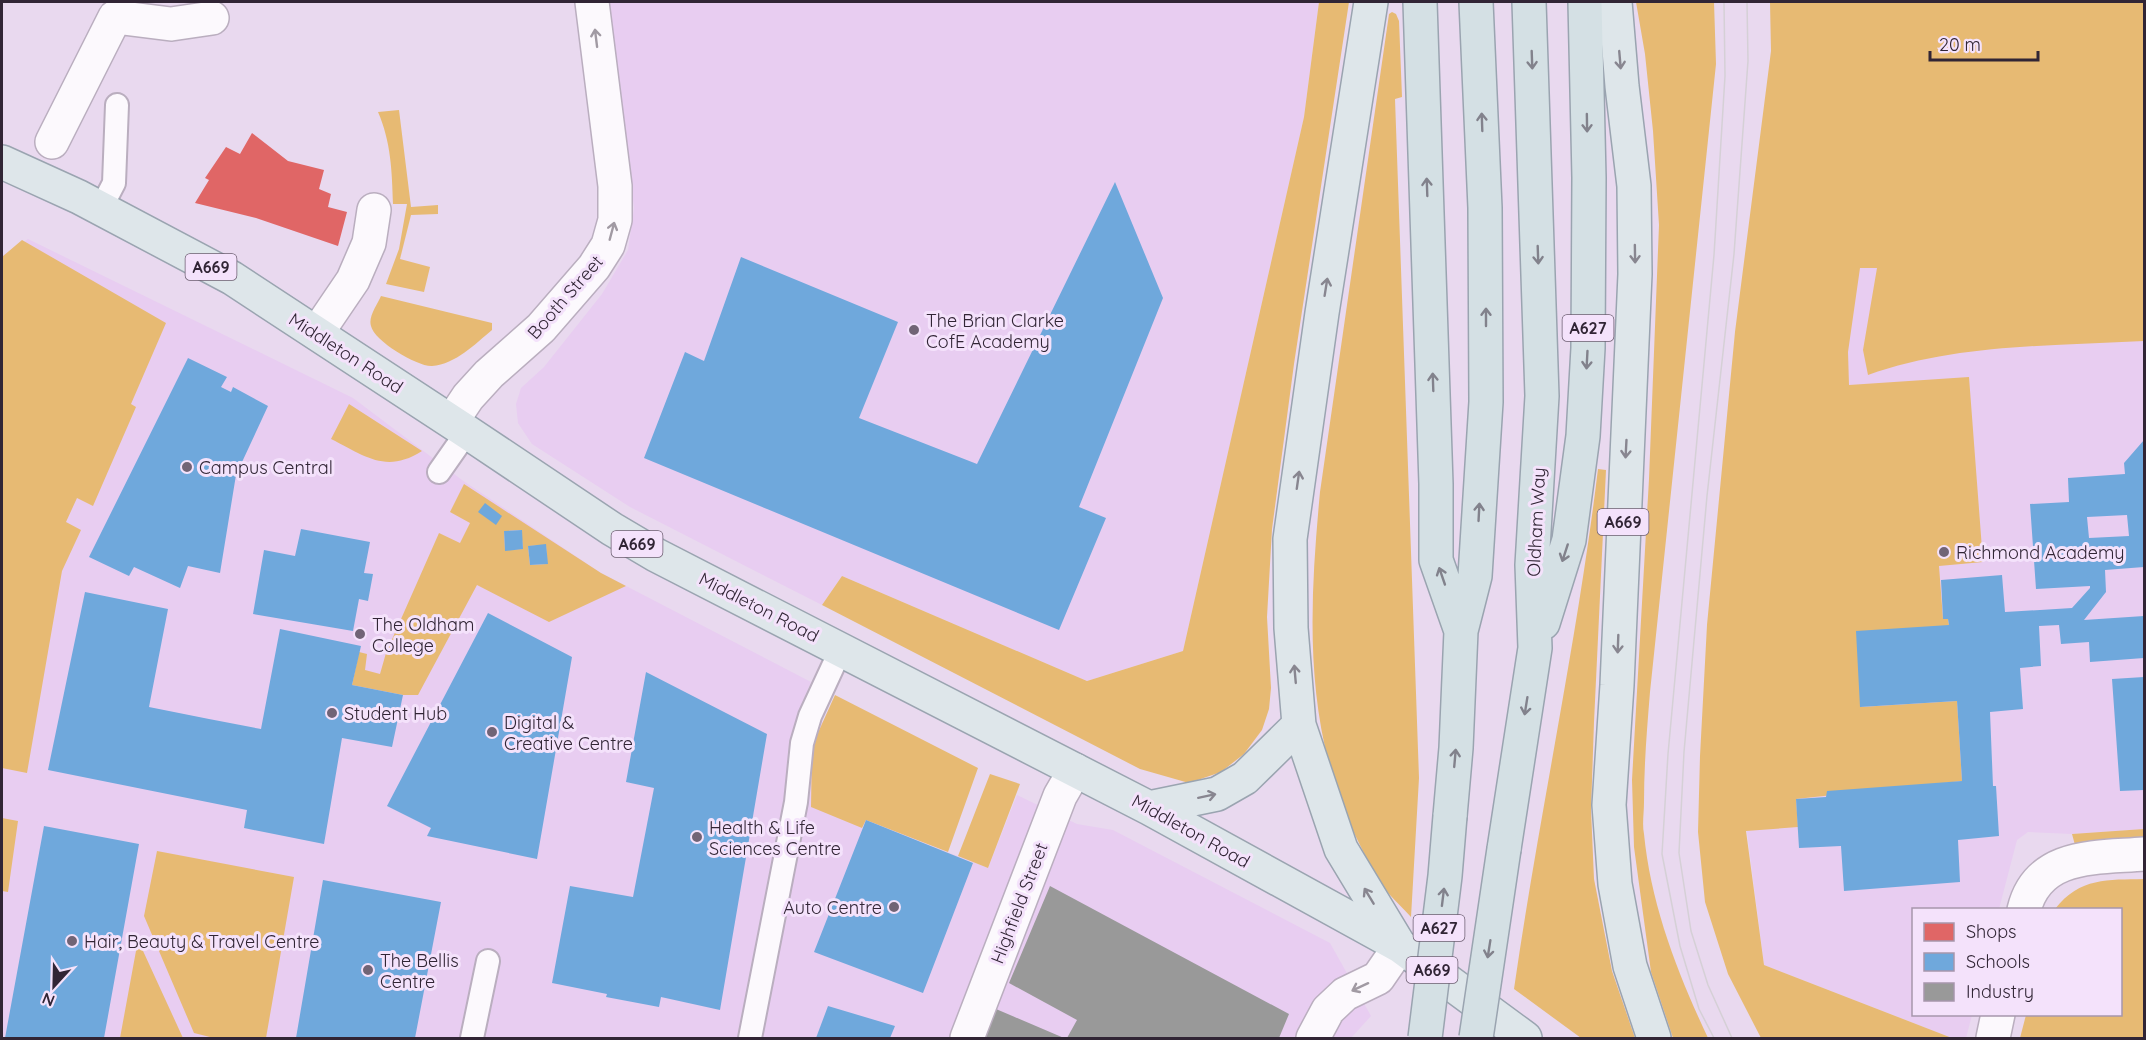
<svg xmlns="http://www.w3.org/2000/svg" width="2146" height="1040" viewBox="0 0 2146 1040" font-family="Quicksand,sans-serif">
<rect width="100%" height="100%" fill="#e9d9ef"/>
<path fill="#e8cdf1" d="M609,2H1319L1304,117L1183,651L1087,681L842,576L822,605L630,507L532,444L518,423L516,404L521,388L544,367L602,294L628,250L634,208Z
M2144,2V829L2072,834L2028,832L2017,840L1999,909L1914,910V1014L1972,1015L1966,1038H1952L1764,965L1732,715L1757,355Z
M28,239L353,398L462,480L601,573L811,682L799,711L823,722L812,746L862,828L866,820L988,868L1017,795L1077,824L1113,830L1330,943L1371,1016L1351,1038H2V256Z"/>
<path fill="#e7ba73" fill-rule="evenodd" d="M1319,2H1349L1294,364L1272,529L1267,617L1271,688L1269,709L1262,730L1244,754L1221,772L1189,783L1140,769L822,605L842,576L1087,681L1183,651L1304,117Z
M1636,2H1714L1716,64L1650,692C1647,729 1644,765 1644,802C1644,813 1642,824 1644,834C1651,906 1678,974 1708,1038H1673L1651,972L1634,847L1632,780L1649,479L1659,225L1653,131L1645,54Z
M1770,2H2144V341C2052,346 1955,344 1868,375L1863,350L1877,268H1860L1848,352L1849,385L1969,377L1983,562L1939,566L1943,619H1948L1949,625L1861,707L1957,701L1962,781L1796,799L1798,827L1746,831L1764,965L1952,1038H1761L1728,974L1705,902L1698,832L1700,756L1707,625L1735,332L1771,51Z
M1392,12L1396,14L1399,21L1402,97L1395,99L1419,778L1411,917C1404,909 1396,902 1389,894C1375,877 1365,855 1355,835C1303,725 1309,610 1320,492L1389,14Z
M399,110L411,207L438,205V214L411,215L400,259L430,267L424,292L386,284L399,249L407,204H393C392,171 391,142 378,112Z
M22,240L166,323L131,404L136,407L93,506L77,498L66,522L81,530L62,571L27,773L2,768V257Z
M381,296L492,323V330C475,344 456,364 432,366C418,367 374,341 371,326C368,317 377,305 381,296Z
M349,404L422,451C386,474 365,456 331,439Z
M1598,469L1606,470L1594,722L1591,810L1594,879L1612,971L1635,1038H1581L1514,989C1539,815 1577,643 1598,469Z
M464,484L601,573L626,586L549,622L477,585L418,695H403L352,685L359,652L367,654L365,670L380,674L386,653L439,533L460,543L470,523L450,512ZM521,530L523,549L505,550L504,531ZM546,545L547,564L530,565L528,546Z
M835,695L978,768L948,852L866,820L862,828L811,807L812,746Z
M990,774L1020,784L988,868L958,856Z
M2,818L18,821L8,892L2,891Z
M2144,829V838L2075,845L2072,834Z
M157,851L294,877L266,1038H214L194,1033L144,916Z
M2144,879V1038H2020L2026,1015L2120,1014V910L2055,909C2080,877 2108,880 2144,879Z
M138,940L183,1038H120Z"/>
<path fill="#e06666" d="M252,133L288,161L324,170L319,189L331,194L328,207L347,212L338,246L256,218L195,203L209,180L205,178L226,147L240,154Z"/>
<path fill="#6fa8dc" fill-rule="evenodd" d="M1115,182L1163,298L1079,507L1106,518L1059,630L644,458L685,352L704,361L741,257L898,322L859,418L977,464Z
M188,358L227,377L221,387L231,392L233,387L268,406L236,475L220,573L188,566L180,588L134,567L129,576L89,557Z
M2144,440V567L2105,570L2106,592L2084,620L2144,616V658L2090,662L2089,642L2061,644L2059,625L2039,626L2041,666L2020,668L2023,709L1990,712L1993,786H1996L1999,836L1958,840L1960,882L1844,891L1841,846L1799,848L1796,799L1826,797L1827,791L1962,781L1957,701L1860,707L1856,631L1949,625L1948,619H1943L1941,580L2002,575L2005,612L2072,608L2090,588V586L2036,589L2030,504L2069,502L2068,478L2125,474L2124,463ZM2127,515L2129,536L2089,538L2087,517Z
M485,503L502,516L496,525L478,512Z
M301,529L370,542L364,573L373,574L368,601L359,599L353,631L253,614L264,550L295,556Z
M522,530L523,549L505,551L504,531Z
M546,544L548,564L530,565L528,546Z
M85,592L168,609L149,707L209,719L261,729L280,629L361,646L352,685L403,695L392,747L342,738L324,844L244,828L247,810L48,770Z
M488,613L572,657L537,859L427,836L431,828L387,806Z
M646,672L767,734L720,1010L661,997L659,1007L606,997L607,994L552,983L570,886L633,897L654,788L626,782Z
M2144,677V790L2120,791L2112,679Z
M866,820L973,863L923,993L814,952Z
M44,826L139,844L104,1038H5Z
M323,880L441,902L415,1038H296Z
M828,1006L895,1026L890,1038H816Z"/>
<path fill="#999" d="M1050,886L1289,1014L1279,1038H1067L1077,1020L1009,983Z
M996,1009L1064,1038H984Z"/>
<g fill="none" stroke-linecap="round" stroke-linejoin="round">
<g stroke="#baaebf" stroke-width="26">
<path id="service" d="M101,208L114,183L117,105
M439,472L467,432
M472,1038L488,961
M750,1038L796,802L802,743L810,716L841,649"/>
</g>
<g stroke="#baaebf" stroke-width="36">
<path id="pedestrian" d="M52,142L115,17L171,24L212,18"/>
</g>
<g stroke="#baaebf" stroke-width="36">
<path id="minor" d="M317,333L353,280L369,243L374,210
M452,421L468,397L489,374L541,328L594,267L608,245L615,220V186L592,2
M2024,910C2038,852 2098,858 2144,854
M967,1038L1060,796L1075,770
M1313,1038L1328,1010L1345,994L1378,978L1400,946
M1993,1038L1998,1014"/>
</g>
<g stroke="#9aa4b0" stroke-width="36">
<path id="primary" d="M1371,2L1322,313L1290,539L1291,628L1299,725L1341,849L1399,945
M1615,2L1622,86L1634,186L1635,274L1617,685L1609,805L1615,884L1630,966L1654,1038
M2,162L79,197L232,278L467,432L612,529L656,555L1149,808L1400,946L1525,1038
M1149,808L1217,794L1245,778L1299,725"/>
</g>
<g stroke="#9aa4b0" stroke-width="36">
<path id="trunk" d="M1420,2L1436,484V560L1461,631
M1543,623L1569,540L1583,436L1588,348L1589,178L1585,2
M1450,816L1456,748L1461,631L1475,576L1486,402L1485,208L1476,2
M1504,849L1535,648L1532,565L1542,396L1529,2"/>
</g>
<use href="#service" stroke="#fcf9fd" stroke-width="22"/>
<use href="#pedestrian" stroke="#fcf9fd" stroke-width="33"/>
<use href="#minor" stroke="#fcf9fd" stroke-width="33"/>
<use href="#primary" stroke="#dee6ea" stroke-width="33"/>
<use href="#trunk" stroke="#d4e0e4" stroke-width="33"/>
<path stroke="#d5d0d6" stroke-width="1.5" d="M1714,1038L1699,1009L1680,946L1662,854L1668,754L1714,255L1725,76L1724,2
M1732,1038L1708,985L1691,931L1679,853L1684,752L1707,496L1734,254L1748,61L1747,2"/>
<g stroke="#9aa4b0" stroke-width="36" stroke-linecap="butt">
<path id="trunk-bridge" d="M1425,1038L1445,876L1450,816
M1476,1038L1504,849"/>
</g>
<use href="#trunk-bridge" stroke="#d4e0e4" stroke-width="33"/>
</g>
<defs><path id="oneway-shaft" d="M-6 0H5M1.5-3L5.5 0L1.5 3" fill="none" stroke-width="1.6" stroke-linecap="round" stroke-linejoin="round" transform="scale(1.5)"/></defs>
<g stroke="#a19aa3">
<use href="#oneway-shaft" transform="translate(596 38) rotate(-97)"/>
<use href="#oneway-shaft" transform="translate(612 231) rotate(-75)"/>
<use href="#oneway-shaft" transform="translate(1360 987) rotate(155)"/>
</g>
<g stroke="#82828c">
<use href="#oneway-shaft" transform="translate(1532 60) rotate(88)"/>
<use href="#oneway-shaft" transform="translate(1482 122) rotate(-92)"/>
<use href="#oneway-shaft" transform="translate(1587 123) rotate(89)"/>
<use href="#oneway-shaft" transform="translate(1427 187) rotate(-92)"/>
<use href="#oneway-shaft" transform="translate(1538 255) rotate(88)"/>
<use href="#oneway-shaft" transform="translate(1486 317) rotate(-90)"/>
<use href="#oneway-shaft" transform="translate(1587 360) rotate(93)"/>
<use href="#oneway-shaft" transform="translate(1433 382) rotate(-92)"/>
<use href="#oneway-shaft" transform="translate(1479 512) rotate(-87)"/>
<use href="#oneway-shaft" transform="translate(1565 553) rotate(108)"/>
<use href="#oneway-shaft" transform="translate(1442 576) rotate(-109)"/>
<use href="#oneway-shaft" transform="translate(1526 706) rotate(99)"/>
<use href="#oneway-shaft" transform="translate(1455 758) rotate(-85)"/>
<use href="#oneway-shaft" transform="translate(1443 897) rotate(-83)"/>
<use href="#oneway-shaft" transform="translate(1489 949) rotate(99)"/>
</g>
<g stroke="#888690">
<use href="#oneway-shaft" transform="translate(1620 60) rotate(85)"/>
<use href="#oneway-shaft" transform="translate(1635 254) rotate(89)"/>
<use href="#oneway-shaft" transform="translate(1326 287) rotate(-81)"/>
<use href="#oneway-shaft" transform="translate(1626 449) rotate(93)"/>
<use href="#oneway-shaft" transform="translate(1298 480) rotate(-82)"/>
<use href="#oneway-shaft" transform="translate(1618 644) rotate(92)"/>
<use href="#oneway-shaft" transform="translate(1295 674) rotate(-95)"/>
<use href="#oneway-shaft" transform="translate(1207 796) rotate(-12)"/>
<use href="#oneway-shaft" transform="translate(1369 896) rotate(-121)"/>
</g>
<g fill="#716476" stroke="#f4e2fb" stroke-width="2">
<circle cx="914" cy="330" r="6"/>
<circle cx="187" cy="467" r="6"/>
<circle cx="1944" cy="552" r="6"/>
<circle cx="360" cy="634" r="6"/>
<circle cx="332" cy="713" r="6"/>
<circle cx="492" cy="732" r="6"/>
<circle cx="697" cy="837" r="6"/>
<circle cx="894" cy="907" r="6"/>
<circle cx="72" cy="941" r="6"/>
<circle cx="368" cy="970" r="6"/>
</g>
<g text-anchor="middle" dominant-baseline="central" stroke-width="6" stroke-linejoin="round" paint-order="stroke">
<g fill="#f4e2fb" stroke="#6c5e70" stroke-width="1.5">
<rect x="185.5" y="254" width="51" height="26" rx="4.5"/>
<rect x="1562.5" y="315" width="51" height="26" rx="4.5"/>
<rect x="1597.5" y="509" width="51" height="26" rx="4.5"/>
<rect x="611.5" y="531" width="51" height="26" rx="4.5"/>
<rect x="1413.5" y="915" width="51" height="26" rx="4.5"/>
<rect x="1406.5" y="957" width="51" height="26" rx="4.5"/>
</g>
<g font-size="16" font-weight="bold" fill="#312535">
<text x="211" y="267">A669</text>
<text x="1588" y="328">A627</text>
<text x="1623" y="522">A669</text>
<text x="637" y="544">A669</text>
<text x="1439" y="928">A627</text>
<text x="1432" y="970">A669</text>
</g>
<g font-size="18" fill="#312535" stroke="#f4e2fb">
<text transform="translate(565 297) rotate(-49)">Booth Street</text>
<text transform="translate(346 353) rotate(33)">Middleton Road</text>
<text transform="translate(1536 522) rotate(-87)">Oldham Way</text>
<text transform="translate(759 607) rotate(27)">Middleton Road</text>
<text transform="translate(1191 831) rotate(29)">Middleton Road</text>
<text transform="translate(1019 903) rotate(-69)">Highfield Street</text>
</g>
<g font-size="18" fill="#312535" stroke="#f4e2fb" text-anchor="start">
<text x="926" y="320">The Brian Clarke<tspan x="926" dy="21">CofE Academy</tspan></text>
<text x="199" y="467">Campus Central</text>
<text x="1956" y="552">Richmond Academy</text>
<text x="372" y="624">The Oldham<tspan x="372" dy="21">College</tspan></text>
<text x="344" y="713">Student Hub</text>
<text x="504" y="722">Digital &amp;<tspan x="504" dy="21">Creative Centre</tspan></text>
<text x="709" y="827">Health &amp; Life<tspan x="709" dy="21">Sciences Centre</tspan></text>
<text x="882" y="907" text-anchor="end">Auto Centre</text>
<text x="84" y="941">Hair, Beauty &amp; Travel Centre</text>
<text x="380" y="960">The Bellis<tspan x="380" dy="21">Centre</tspan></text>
</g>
</g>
<rect width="2146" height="1040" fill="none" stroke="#312535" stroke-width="6"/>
<rect x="1912" y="908" width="210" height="108" fill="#f4e2fb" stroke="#a696ac" stroke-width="1.5"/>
<rect x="1924" y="923" width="30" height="18" fill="#e06666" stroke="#a696ac" stroke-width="1.5"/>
<text x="1966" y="938" font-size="18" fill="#312535">Shops</text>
<rect x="1924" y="953" width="30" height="18" fill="#6fa8dc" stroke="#a696ac" stroke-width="1.5"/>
<text x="1966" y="968" font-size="18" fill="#312535">Schools</text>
<rect x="1924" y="983" width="30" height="18" fill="#999999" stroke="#a696ac" stroke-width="1.5"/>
<text x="1966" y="998" font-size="18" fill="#312535">Industry</text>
<g transform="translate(54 986) rotate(202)" stroke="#f4e2fb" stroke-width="4.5" paint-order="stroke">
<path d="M0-4.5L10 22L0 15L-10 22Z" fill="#312535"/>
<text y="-9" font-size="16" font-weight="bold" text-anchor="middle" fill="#312535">N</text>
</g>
<path d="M1930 51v9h108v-9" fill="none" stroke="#312535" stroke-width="3"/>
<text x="1939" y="51" font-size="18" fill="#312535" stroke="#f4e2fb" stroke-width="4.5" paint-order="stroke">20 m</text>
</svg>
